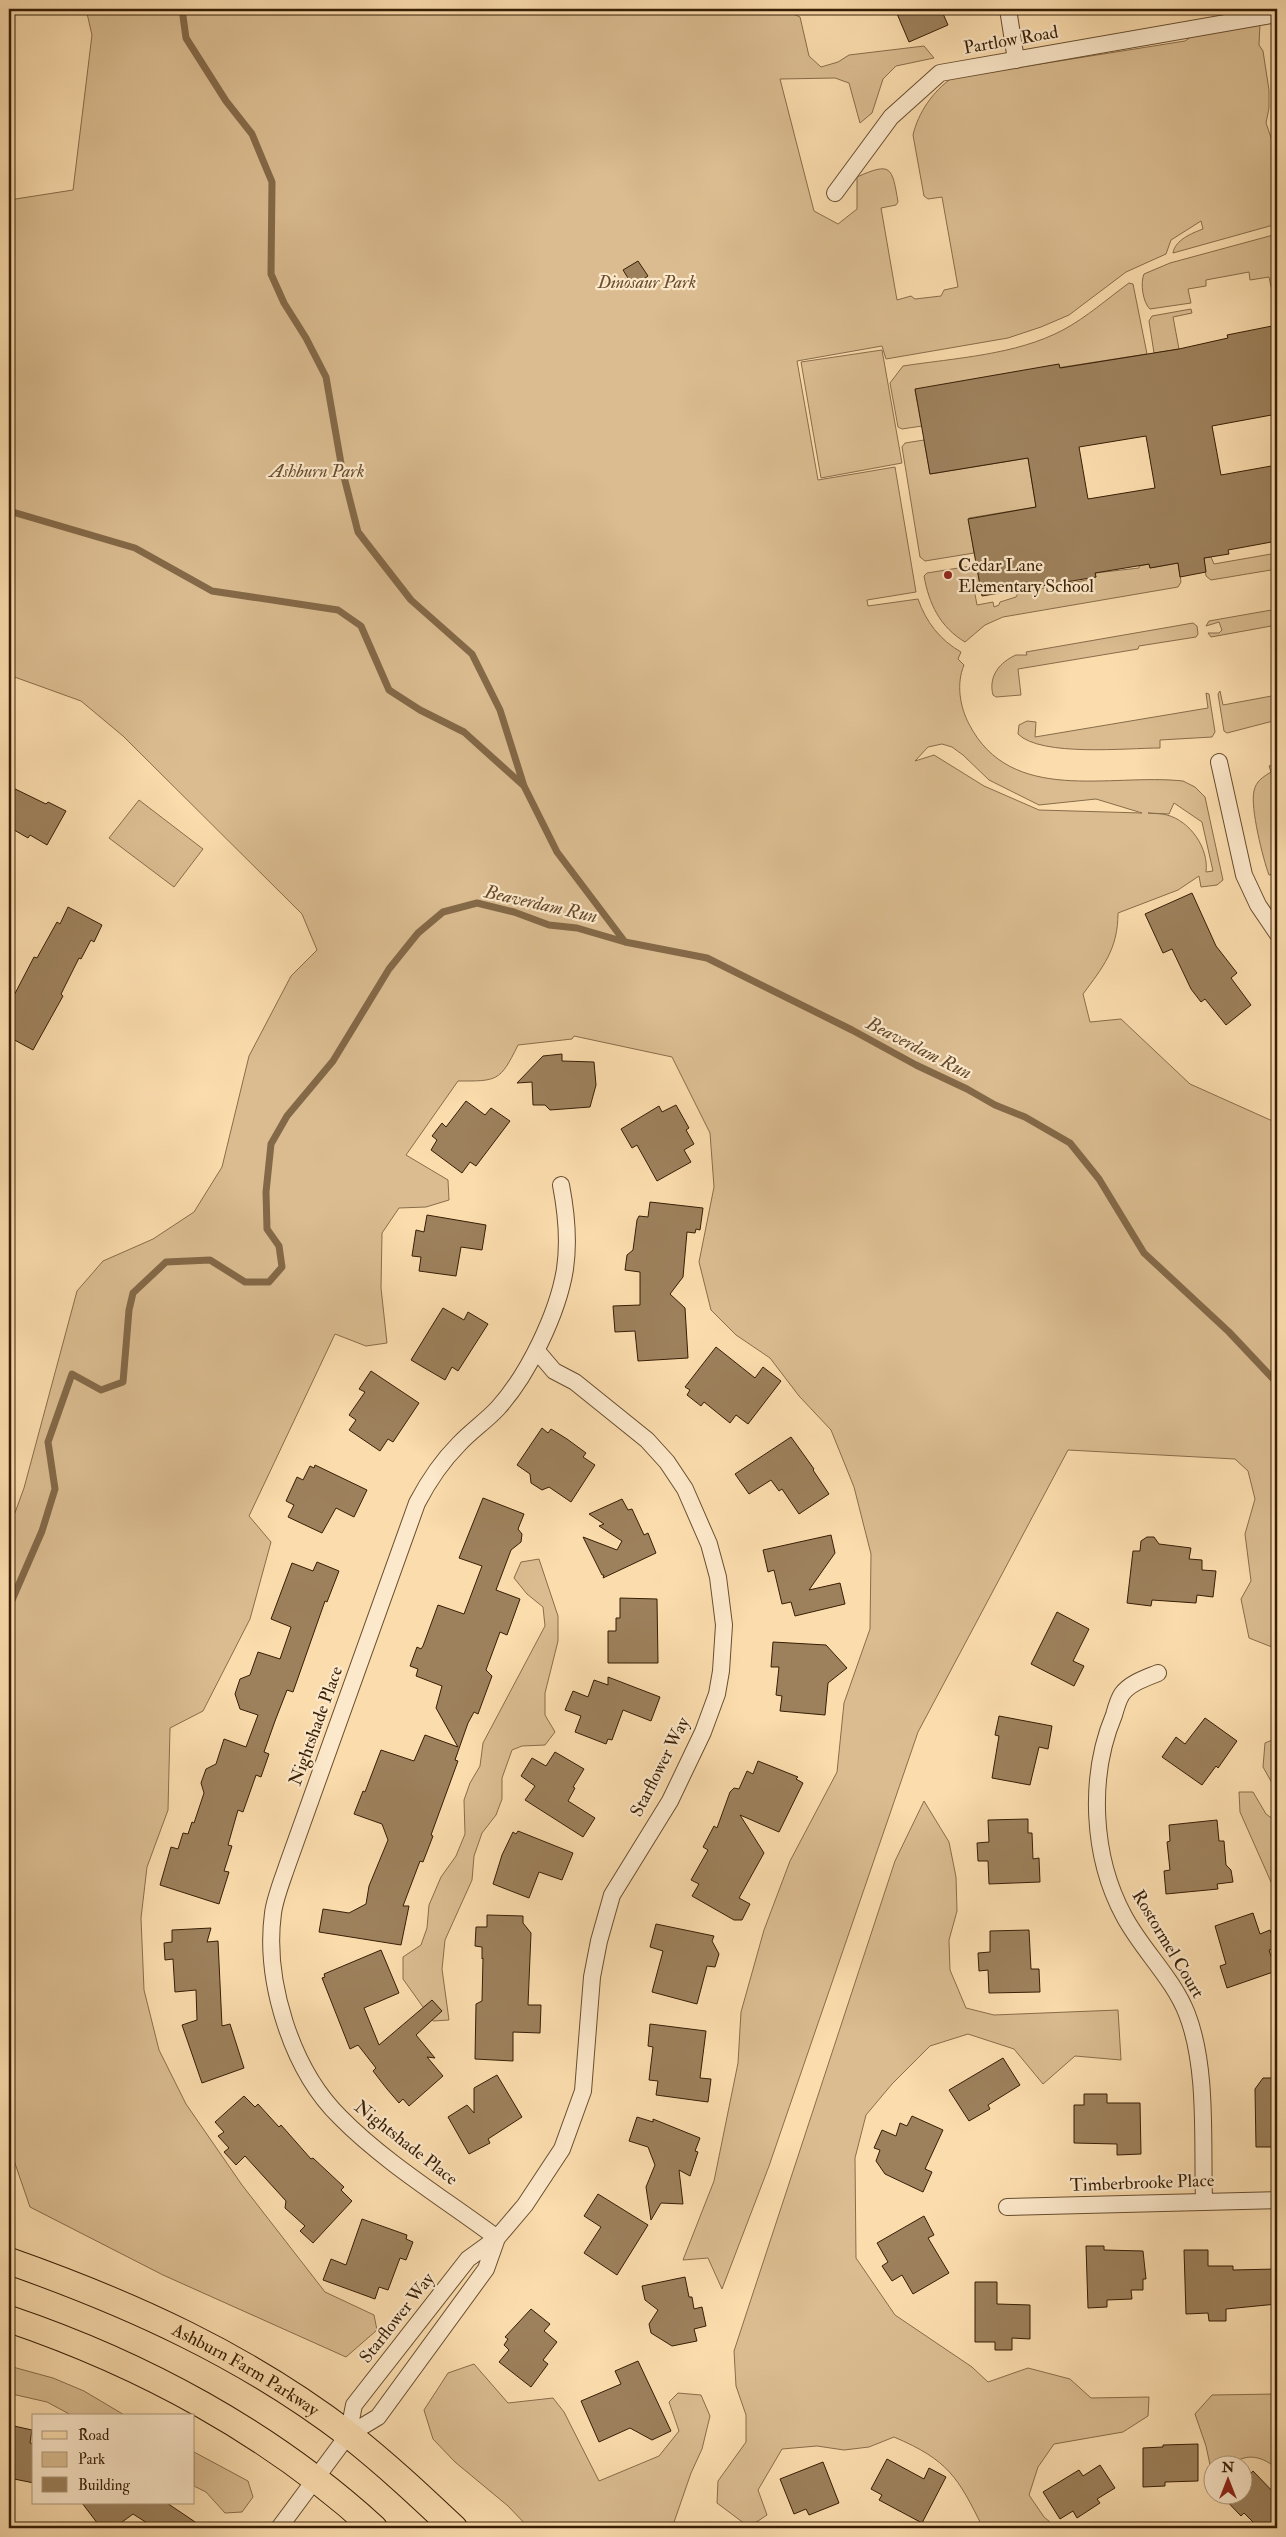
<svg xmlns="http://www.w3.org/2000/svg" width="1286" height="2537" viewBox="0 0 1286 2537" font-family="'IM FELL Double Pica',serif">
<rect width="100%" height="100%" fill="#fbdcad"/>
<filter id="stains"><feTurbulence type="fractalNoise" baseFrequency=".004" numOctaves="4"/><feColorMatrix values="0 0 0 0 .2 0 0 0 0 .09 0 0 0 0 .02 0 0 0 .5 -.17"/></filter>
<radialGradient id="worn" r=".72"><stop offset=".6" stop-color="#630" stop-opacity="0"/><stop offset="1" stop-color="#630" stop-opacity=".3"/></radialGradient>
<path fill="#dabc90" stroke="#886d4a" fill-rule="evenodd" d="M86,9H782L800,17L809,56L821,67L838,62L849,55L924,46L934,58L896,66L883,79L872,113L860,123L849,83L835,78L780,79L814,211L838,224L857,209V177C891,162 892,166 898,202L896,205L881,208L897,300L911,296L915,299L941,296L944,290L958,287L942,197L928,199L924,196L913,135C918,113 933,91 952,78L1185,41L1194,35L1260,23L1259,45L1263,51L1269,90V108L1266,123L1277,155V224L1173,253C1175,240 1192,233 1203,229L1201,221L1171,240L1166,254L1126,272L1069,315L1041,327L1008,338L886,359L882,346L797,361L818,480L895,467L916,592L867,600L868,606L918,599C926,622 940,640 961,652L958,659L964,665C956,684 960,707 969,724C1011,806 1110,773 1183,781L1195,787L1205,797L1223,880L1217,885L1201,887L1199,876L1178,890L1118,913C1118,949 1103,967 1083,994L1090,1022L1121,1019L1190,1084L1277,1123V1649L1249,1638L1241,1599L1251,1581L1245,1534L1255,1499L1248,1471L1235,1459L1068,1450L918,1732L769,2166L722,2289L708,2258L683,2260L714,2181L738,2063L741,2012L764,1930L790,1861L837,1772L844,1703L870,1629L871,1554L854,1487L831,1430L799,1396L770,1358L736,1335L711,1310L699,1262L714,1187L710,1133L672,1057L574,1036L572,1039L518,1045C500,1082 497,1081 458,1081L406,1155L448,1180L449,1200L426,1207L399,1208L382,1233L381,1288L387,1343L366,1346L335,1334L249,1516L271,1542L250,1619L203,1711L170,1728L168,1810L147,1867L141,1918L144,1990L159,2050L186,2104L242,2185L325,2292L374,2315L377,2330L346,2357L163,2275L30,2207L9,2146V1529L24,1488L77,1291L103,1261L153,1239L194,1212L222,1167L249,1056L291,976L317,950L302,914L123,736L81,701L9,675V200L73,190L92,35ZM942,744L952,747L963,755L989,780L1039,805L1096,799L1142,813L1039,810L984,786L934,755L915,761L928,747ZM1174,803L1202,822L1213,871L1206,872C1209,848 1190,821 1167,815C1161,813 1154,814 1148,813L1169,814Z
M1277,234V281L1271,287L1269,277L1250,280L1249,272L1206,280V286L1188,289L1191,303L1150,309C1143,303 1140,283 1144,274L1170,263Z
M1129,283L1133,284L1147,354L915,390L922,426L902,429L898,427L890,383L903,366C955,358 1016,355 1063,330C1087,317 1107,299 1129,283Z
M1191,309L1192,313L1173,317L1179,349L1154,353L1149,321L1152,316Z
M882,350L902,463L821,478L801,362Z
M924,440L930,474L1028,458L1036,507L969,518L974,553L925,561L920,557L902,447L905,443Z
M1277,553V569L1211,580L1206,576L1204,558L1211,557L1214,564Z
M1178,563L1181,582L1178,587L1003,617L985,625L965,642C940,627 929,604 924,576L927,573L977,565L980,587L974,589L977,605L993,602L994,607L999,605L1000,602L1016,597L1018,593L1086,580L1096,577L1095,573L1139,568V566L1149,564L1150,568Z
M1277,609V625L1211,637L1208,633H1219L1222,630L1219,622L1206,626L1209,621Z
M1193,623L1197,626L1198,634L1196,637L1139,646L1138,649L1018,669L1021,695L996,697L993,695C988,676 1000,662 1016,655H1027L1026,652Z
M1220,691L1223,705L1277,695V720L1227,733L1224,731L1218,694Z
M1206,693L1209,694L1215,732L1212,737L1160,740V748C1127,748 1041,757 1018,734L1019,725L1027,721L1036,722L1035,737L1208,708Z
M1277,763V874L1269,875C1263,859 1250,807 1254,791C1256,781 1263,777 1271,772L1269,766Z
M139,800L203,849L174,887L109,838Z
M539,1559L558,1616V1641L545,1693V1715L555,1732L545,1745L522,1746L512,1750L502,1778V1799L496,1815L482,1833L474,1856L472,1880L445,1940L442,1969L449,2020L433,2021L403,1979V1957L421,1945L427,1928L429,1905L441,1877L456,1856L465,1834L464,1800L470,1783L480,1766L483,1743L545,1626L543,1607L527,1594L514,1578L521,1562Z
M1277,1738V1792L1263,1767L1265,1743Z
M1239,1792H1253L1266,1814L1277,1822V1889L1271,1882L1240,1812Z
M924,1801L949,1842L956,1877L957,1911L949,1940L950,1970L966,2008L994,2015L1118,2010L1121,2060L1075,2056L1043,2084L1014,2049L968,2034L930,2046L892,2084L866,2115L855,2158L856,2258L895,2315L972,2367L988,2382L1028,2368L1070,2379L1091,2398L1149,2397L1148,2416L1123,2432L1054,2444L1038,2467L1029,2495L1044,2517L1057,2528H983C958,2477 948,2460 894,2437L869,2447L844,2450L817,2446L782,2449L758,2490L767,2515L749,2527L717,2503L718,2481L746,2442V2415L736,2386L734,2351L895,1861Z
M474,2364L508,2403L553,2398L564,2412L599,2481L659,2456L679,2431L669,2402L678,2393L701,2395L710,2416L702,2449L691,2473L672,2528H529L508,2506L455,2462L433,2439L424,2410L448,2373Z
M9,2366L53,2378L84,2391L126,2416H73L47,2402L12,2394L9,2386Z
M1277,2394V2469C1264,2457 1247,2452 1233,2464H1214L1213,2479L1206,2446L1195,2414L1212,2395Z
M194,2452L248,2481L253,2497L242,2512L225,2513L206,2492L194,2486Z"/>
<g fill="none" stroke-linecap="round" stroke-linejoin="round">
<path stroke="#846948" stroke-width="7" d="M182,9L186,38L226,101L252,134L272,182L271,274L284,303L306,338L326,377L342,469L358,532L411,600L472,654L500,710L524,786
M9,511L135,548L212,591L338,610L361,626L389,690L420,710L464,732L524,786L557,852L625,942
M9,1607L42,1531L55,1489L48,1442L72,1374L101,1390L123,1382L129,1310L133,1293L166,1262L210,1260L245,1282H269L282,1267L279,1246L267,1229L266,1192L271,1144L287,1116L333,1061L389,969L418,933L443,912L477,903L514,912L549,925L577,928L625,942L707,958L852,1030L916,1065L967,1089L995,1105L1025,1117L1070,1143L1099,1179L1144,1253L1229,1332L1277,1383"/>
</g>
<path fill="#9d815c" stroke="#371e05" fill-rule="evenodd" d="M895,9H941L948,25L909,42Z
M638,261L648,276L633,286L623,270Z
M1277,325V414L1212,426L1221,475L1277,465V541L1228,550L1229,554L1204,558L1206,572L1180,577L1178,563L1150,568L1149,564L1095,573L1096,577L982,596L968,519L1036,507L1028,458L930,474L915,389L1059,364L1060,368L1179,349L1228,338L1227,335ZM1146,436L1155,488L1088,499L1079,447Z
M9,786L46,804L48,802L66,811L47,845L30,835L28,838L9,827Z
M1192,893L1216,946L1237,973L1231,978L1251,1005L1226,1025L1205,999L1201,1002L1191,989L1172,949L1163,953L1145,914Z
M68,907L102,925L94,942L91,940L81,959L79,958L61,994L63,996L33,1050L9,1037V1005L34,957L37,958L57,922L60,924Z
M562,1054V1061L594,1062L596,1085L590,1107L550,1110L545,1105H533L532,1082L517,1083L543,1056Z
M466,1101L485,1115L491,1108L510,1121L476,1166L470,1162L462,1173L431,1150L437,1140L432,1136L442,1123L446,1127Z
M676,1105L689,1128L686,1130L694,1144L684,1150L691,1162L657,1181L637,1145L632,1148L621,1129L659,1106L662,1112Z
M650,1202L703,1208L700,1230L696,1229L695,1233L687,1232L683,1277L670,1294L685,1308L688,1358L638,1361L635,1331L615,1332L613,1306L640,1305V1272L625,1270L627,1255L633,1250L637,1220L639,1216L648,1217Z
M427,1215L486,1225L482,1250L461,1247L456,1276L419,1271L421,1257L412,1256L416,1230L424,1232Z
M443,1308L464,1320L468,1312L488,1324L458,1371L452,1367L445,1380L411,1360Z
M716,1347L755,1378L763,1367L781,1381L748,1424L736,1415L730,1423L704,1402L701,1406L687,1395L690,1390L685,1387Z
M371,1371L419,1403L393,1442L388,1439L380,1451L349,1430L356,1420L349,1415L365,1392L359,1389Z
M542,1428L548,1433L551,1429L567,1439L586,1453L583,1457L595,1465L571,1502L549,1487L542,1490L531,1483L530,1474L517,1465Z
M791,1437L814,1469L813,1470L829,1494L799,1514L782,1489L779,1491L771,1480L749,1494L735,1474Z
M315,1465L367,1490L354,1517L336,1508L322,1533L288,1517L294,1505L286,1501L297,1477L303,1480L310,1466L314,1468Z
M483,1498L524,1514L518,1529L522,1534L521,1542L511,1550L496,1590L520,1599L507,1635L500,1632L486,1670L492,1676L478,1714L474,1712L468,1723L455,1760L458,1761L431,1835L433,1836L423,1862L420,1861L403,1906H409L401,1945L319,1932L323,1909L349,1913L366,1904L369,1886L388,1840L382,1824L354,1814L363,1791L365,1792L381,1750L414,1761L425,1735L458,1747L436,1708L442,1686L416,1676L418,1669L410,1666L417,1647L421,1649L423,1646L438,1605L464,1614L482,1566L459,1558Z
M622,1499L628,1510L632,1509L644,1535L648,1533L656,1553L603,1578L604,1575H602L583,1537L617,1550L622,1541L599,1526L604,1524L589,1514Z
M831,1535L835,1553L809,1590L840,1583L845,1604L795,1616L791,1602L782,1604L774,1570L768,1572L763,1550Z
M1147,1537H1154L1159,1544L1191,1548L1189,1559L1202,1560V1570L1216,1571L1213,1597L1197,1595L1196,1603L1152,1600L1151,1606L1127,1603L1133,1551H1140L1141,1541Z
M317,1562L339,1571L327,1602L325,1601L293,1692L287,1690L275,1721L264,1752L269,1754L261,1777L256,1775L243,1812L238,1810L228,1845L232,1846L224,1871L229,1872L219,1904L160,1885L171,1847L178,1849L183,1833L188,1834L192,1822L194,1823L204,1793L201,1783L206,1769L216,1764L224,1739L246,1747L258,1715L240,1709L235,1694L240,1679L250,1675L258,1652L280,1659L291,1627L271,1619L292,1563L313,1571Z
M620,1598L657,1599L658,1663H608V1631H616V1618H620Z
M1057,1612L1089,1629L1073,1661L1084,1666L1074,1686L1031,1664Z
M773,1642L826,1645L847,1668L828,1683L825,1715L780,1711L782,1696L776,1695L779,1667H771Z
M608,1677L660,1697L651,1721L623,1710L612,1740L608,1739L606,1744L575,1732L581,1716L565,1710L573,1691L588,1697L594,1680L608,1685Z
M999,1716L1052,1726L1048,1749L1039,1747L1030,1785L992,1778L999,1736L995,1735Z
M1205,1718L1237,1741L1218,1768L1216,1766L1202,1785L1162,1757L1176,1737L1185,1744Z
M555,1752L584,1769L573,1787L575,1788L568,1801L595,1818L583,1837L525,1800L535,1786L521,1776L532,1758L546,1766Z
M758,1761L798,1777L796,1779L803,1783L779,1832L740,1815L764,1853L739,1898L750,1904L742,1920H734L692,1896L699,1884L691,1880L708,1850L703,1847L714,1826L717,1828L730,1792L734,1788L739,1789L747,1771L753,1774Z
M1028,1819V1833H1032L1033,1859L1039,1858L1040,1882L989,1884L988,1861H978L977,1843L989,1842L988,1820Z
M1217,1820L1219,1841H1224L1226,1865L1231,1870L1233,1882L1217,1884L1218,1889L1166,1894L1164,1871L1170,1870L1167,1842L1170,1841L1169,1825Z
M518,1831L573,1853L562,1880L539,1872L529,1898L493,1884L502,1855L513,1832L516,1834Z
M1253,1913L1260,1934L1270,1930L1276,1948L1269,1950L1276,1971L1227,1988L1220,1966L1226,1964L1215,1926Z
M487,1915L523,1916V1923L531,1933L528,2005H541L540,2033L513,2032V2061L475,2059L476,2004L482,2001L483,1958L482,1959V1947L475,1946L476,1927H487Z
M656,1924L714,1936L712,1941L719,1954L715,1967L707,1966L697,2004L652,1992L663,1951L650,1947Z
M211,1928L207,1942L218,1941L222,2026L230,2024L244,2068L202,2083L182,2025L197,2020L196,1990L175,1992L173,1959L165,1960L164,1943L172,1942V1930Z
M1029,1930L1031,1969H1039L1040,1992L989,1993L988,1970L979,1971L978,1953L990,1952V1931Z
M381,1950L399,1993L364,2008L379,2045L432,2000L442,2011L416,2035L435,2058L427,2057L443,2076L409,2106L403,2099L399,2103L387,2089L373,2071L376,2068L358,2045L350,2049L322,1978L325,1977L324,1974Z
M650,2024L706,2031L700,2078L711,2079L708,2102L656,2095L658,2081L649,2080L653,2047L648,2046Z
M1003,2058L1020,2085L988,2105L990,2109L969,2121L949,2090Z
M497,2075L522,2117L488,2139L490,2143L469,2154L448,2117L467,2105L474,2113V2088Z
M1263,2078H1271L1277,2084V2147H1256L1255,2089Z
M1084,2094H1107V2103H1140L1141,2154L1117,2155V2144L1074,2143V2105H1084Z
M244,2096L255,2107L258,2104L279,2127L281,2125L311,2159L313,2158L344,2187L341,2190L352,2201L313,2243L300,2231L305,2226L285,2208L286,2201L245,2156L236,2165L224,2152L229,2148L218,2136L224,2132L215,2122Z
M912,2116L943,2130L925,2169L932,2172L923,2192L885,2174L876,2161L880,2150L874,2148L882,2130L896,2136L900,2123L907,2126Z
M637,2117L653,2122V2119L700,2138L695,2151L698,2152L690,2176L679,2170L683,2204L661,2203L651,2220L646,2187L655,2165L648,2147L629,2141Z
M598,2194L648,2225L617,2275L584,2253L601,2227L584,2216Z
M924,2216L934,2235L928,2238L949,2273L913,2294L902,2275L892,2281L882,2266L888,2262L877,2243Z
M362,2219L407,2235L406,2239L413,2242L406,2260L400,2258L388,2290L379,2287L375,2299L323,2280L331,2259L346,2265Z
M1086,2246H1104V2250L1143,2251L1146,2279H1143V2290H1131L1132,2299L1107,2300V2307L1088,2308Z
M1184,2250H1208V2266H1233V2270L1277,2269V2304L1226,2309V2321H1209L1208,2313L1186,2314Z
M685,2277L689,2297H692L694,2309L702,2307L706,2326L694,2329L697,2341L672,2346L651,2333L649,2324L658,2310L645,2300L642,2286Z
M975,2282H997V2304L1030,2305V2339L1012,2338V2350H995V2342H975Z
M531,2309L550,2324L544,2331L557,2342L543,2360L548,2364L531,2387L499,2362L509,2350L504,2345L508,2339L505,2337Z
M638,2361L671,2431L652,2440L630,2428L599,2442L581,2401L621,2384L615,2371Z
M14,2426L32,2430L30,2443L34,2444V2483L9,2478V2439H12Z
M1198,2444V2481L1165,2482V2486L1143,2487V2448L1163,2447V2445Z
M887,2459L924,2479L929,2468L946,2477L922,2523L879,2500L882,2495L871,2489Z
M823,2462L839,2503L809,2515L806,2509L794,2514L780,2479Z
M1100,2465L1115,2488L1097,2499L1100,2503L1077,2518L1073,2511L1060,2519L1043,2492L1079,2470L1083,2476Z
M1253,2471L1277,2496V2528H1259L1244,2513L1241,2516L1220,2494H1244V2481Z
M82,2503H167L204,2528H155L133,2514L114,2528H101Z"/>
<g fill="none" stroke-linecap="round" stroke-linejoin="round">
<g stroke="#684e2f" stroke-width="18">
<path id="minor" d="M1008,9L1016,60
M835,193L891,117L940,73L1277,14
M1219,762L1244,875L1258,905L1277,933
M1158,1673C1146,1678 1130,1683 1122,1694C1118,1700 1116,1708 1114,1715C1088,1777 1092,1857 1124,1916C1142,1950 1173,1978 1187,2014C1208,2068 1202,2143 1204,2201
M1007,2207L1277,2200
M497,2238C446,2200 384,2162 340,2117C291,2069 264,1980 273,1913C275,1898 282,1881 287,1866L417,1503C428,1482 442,1461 459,1444C471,1431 486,1421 498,1408C528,1375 558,1313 565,1269C569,1242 566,1211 561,1185
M348,2435L354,2405L468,2259L497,2238L525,2205L562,2149L583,2091L592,1977L599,1941L612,1895L670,1801L703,1732L717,1694L721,1671L724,1625L718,1577L709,1544L685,1489L667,1462L647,1440L575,1382L554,1371L537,1351
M279,2528L348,2435L378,2417L486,2269L497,2238"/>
</g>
<g stroke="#371e05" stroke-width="28">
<g id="primary">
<path id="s1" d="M9,2261C131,2304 246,2356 349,2435C386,2464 420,2496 454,2528"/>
<path d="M9,2319C142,2364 270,2433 374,2528"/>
</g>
</g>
<use href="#minor" stroke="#fce8ca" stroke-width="16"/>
<use href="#primary" stroke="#fbdcad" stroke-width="26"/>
</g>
<circle fill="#8f2418" stroke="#fce8ca" stroke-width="2" cx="948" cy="575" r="5"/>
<g text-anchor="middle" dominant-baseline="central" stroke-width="4.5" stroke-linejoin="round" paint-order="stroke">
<g font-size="18" fill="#371e05" stroke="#fce8ca">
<text transform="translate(1011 40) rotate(-10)">Partlow Road</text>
<text transform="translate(316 1726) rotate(-70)">Nightshade Place</text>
<text transform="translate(660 1767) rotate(-63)">Starflower Way</text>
<text transform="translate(1168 1944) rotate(59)">Rostormel Court</text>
<text transform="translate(406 2143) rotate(38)">Nightshade Place</text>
<text transform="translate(1142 2183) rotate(-2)">Timberbrooke Place</text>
<text transform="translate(397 2318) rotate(-52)">Starflower Way</text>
<text stroke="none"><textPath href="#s1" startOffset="261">Ashburn Farm Parkway</textPath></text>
</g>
<g font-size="18" font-style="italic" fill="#684d2f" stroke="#fce8ca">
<text x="647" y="282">Dinosaur Park</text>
<text x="317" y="471">Ashburn Park</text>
</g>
<g font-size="18" fill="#371e05" stroke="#fce8ca" text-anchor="start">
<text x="958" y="565">Cedar Lane<tspan x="958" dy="21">Elementary School</tspan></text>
</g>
<g font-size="19" font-style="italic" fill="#644a2c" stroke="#fce8ca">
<text transform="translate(541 904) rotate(13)">Beaverdam Run</text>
<text transform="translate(919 1048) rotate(27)">Beaverdam Run</text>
</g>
</g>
<rect width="1286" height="2537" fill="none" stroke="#fbdcad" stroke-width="30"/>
<rect x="10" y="10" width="1266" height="2517" fill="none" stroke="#371e05" stroke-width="2.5"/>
<rect x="15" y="15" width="1256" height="2507" fill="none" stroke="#371e05"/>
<rect x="32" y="2414" width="162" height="90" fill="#fce8ca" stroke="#ad977b"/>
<rect x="42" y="2431" width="25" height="8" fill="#fbdcad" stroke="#ad977b"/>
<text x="78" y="2440" font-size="15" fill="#371e05">Road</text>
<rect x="42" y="2452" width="25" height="15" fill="#dabc90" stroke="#ad977b"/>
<text x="78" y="2464" font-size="15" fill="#371e05">Park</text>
<rect x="42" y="2477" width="25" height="15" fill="#9d815c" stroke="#ad977b"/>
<text x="78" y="2490" font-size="15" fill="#371e05">Building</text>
<g transform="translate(1228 2480)"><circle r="24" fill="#fce8ca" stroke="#ad977b"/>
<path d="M0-4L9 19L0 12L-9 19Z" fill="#8f2418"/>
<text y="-8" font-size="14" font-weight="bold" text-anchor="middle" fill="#371e05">N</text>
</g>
<rect width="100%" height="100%" filter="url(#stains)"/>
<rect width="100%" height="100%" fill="url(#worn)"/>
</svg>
